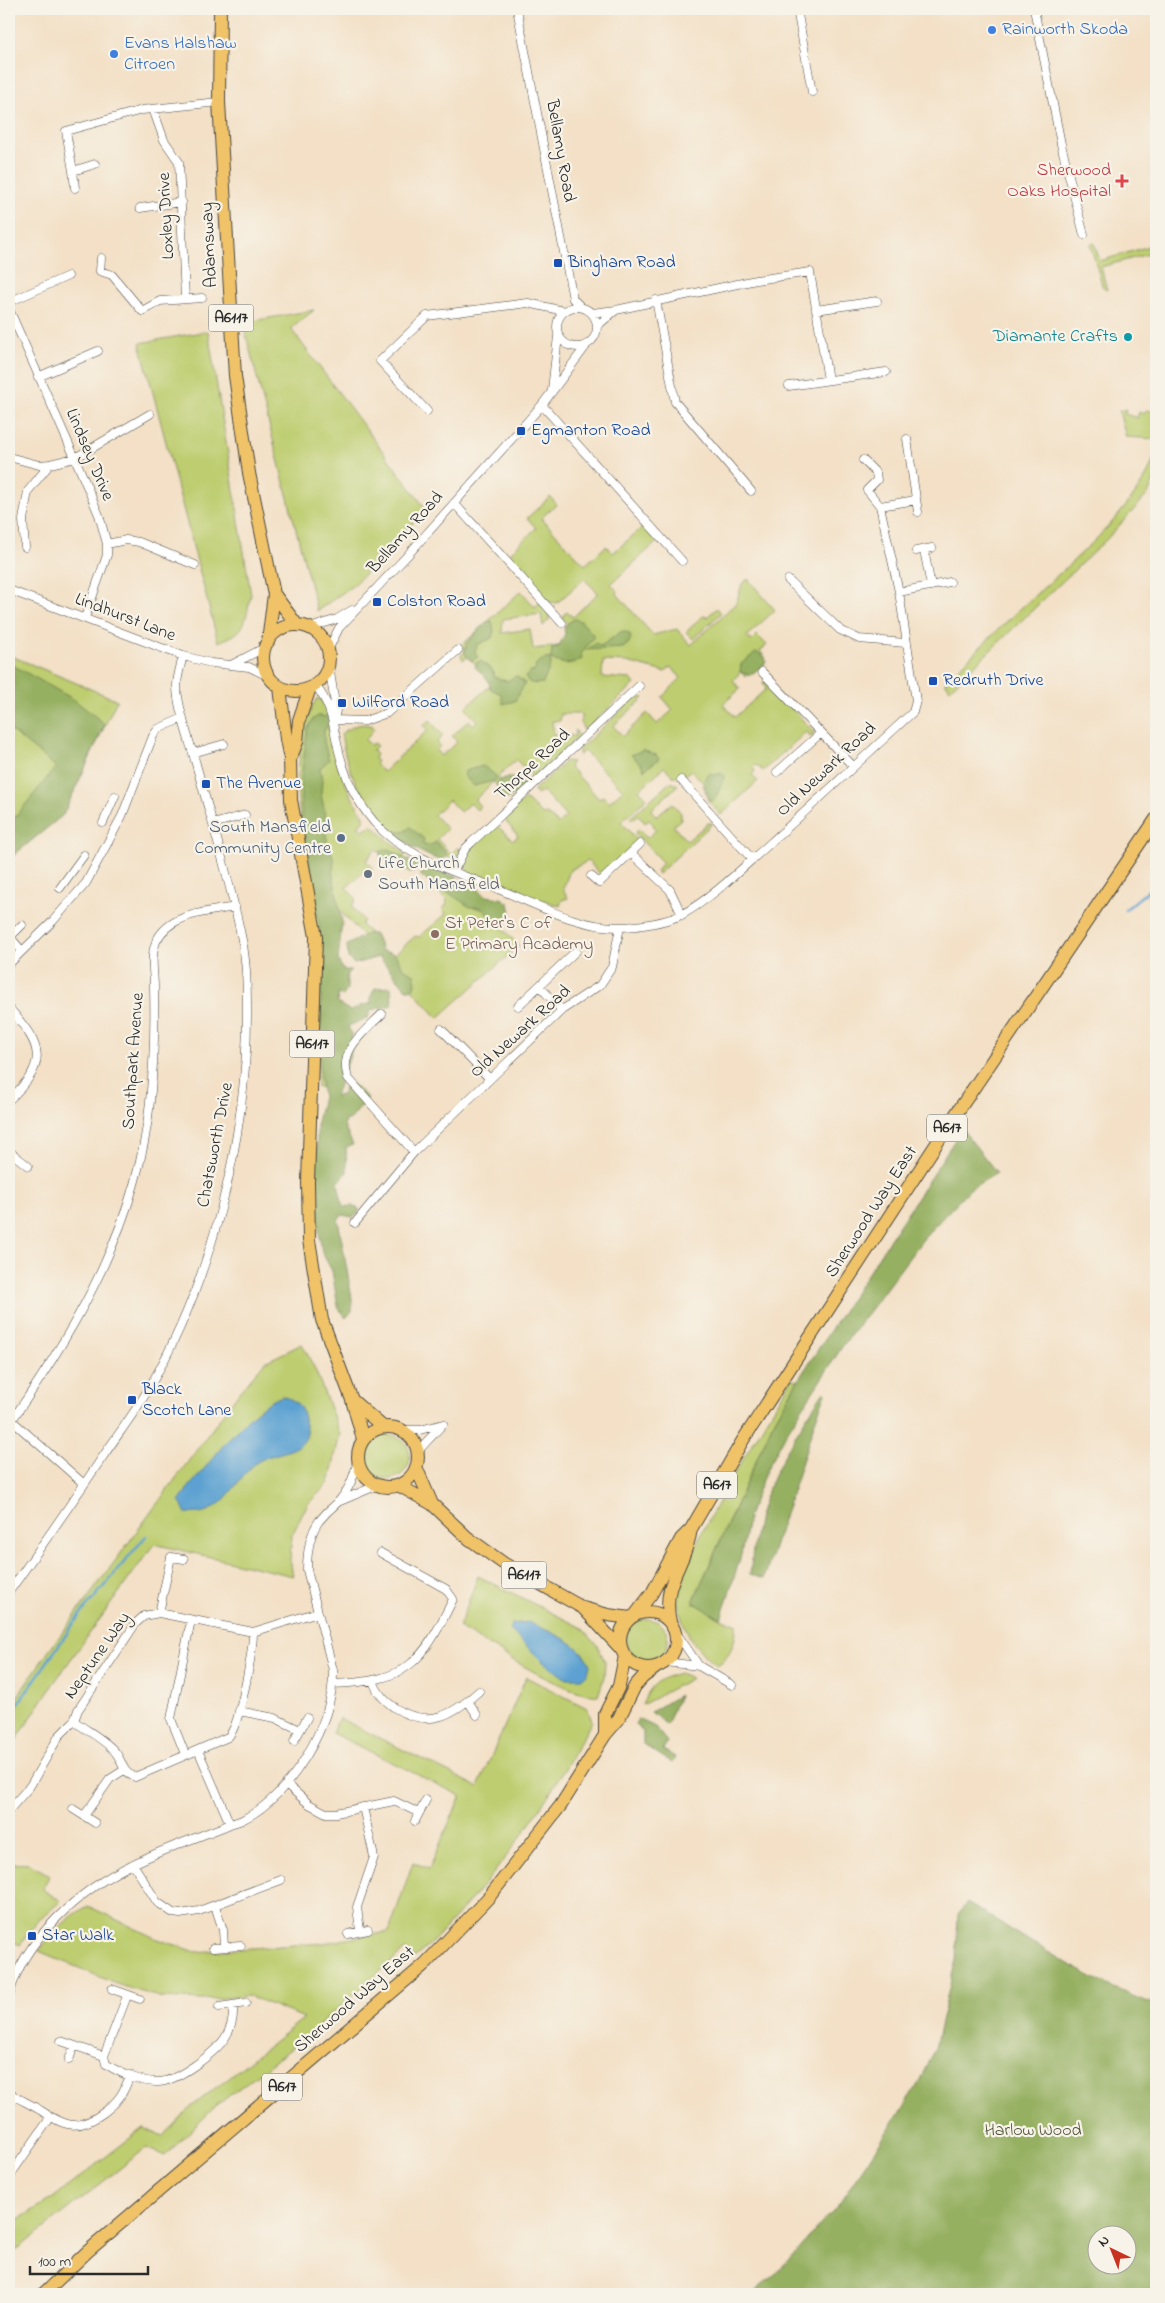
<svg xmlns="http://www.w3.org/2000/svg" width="1165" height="2303" viewBox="0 0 1165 2303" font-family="'Indie Flower',sans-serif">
<rect width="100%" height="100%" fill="#f7f3e8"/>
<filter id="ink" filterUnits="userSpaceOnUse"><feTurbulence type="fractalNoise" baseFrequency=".02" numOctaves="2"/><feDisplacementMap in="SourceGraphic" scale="10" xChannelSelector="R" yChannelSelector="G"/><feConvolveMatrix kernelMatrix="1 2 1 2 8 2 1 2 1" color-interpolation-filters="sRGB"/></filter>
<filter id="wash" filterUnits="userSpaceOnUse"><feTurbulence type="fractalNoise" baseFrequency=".0096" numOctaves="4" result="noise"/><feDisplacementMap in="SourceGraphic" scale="20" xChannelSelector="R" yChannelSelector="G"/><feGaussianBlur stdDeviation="1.12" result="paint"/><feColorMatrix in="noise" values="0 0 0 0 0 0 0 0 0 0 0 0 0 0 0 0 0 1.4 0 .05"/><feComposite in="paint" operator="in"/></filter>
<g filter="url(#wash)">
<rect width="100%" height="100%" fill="#f3e0c6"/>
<path fill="#bdcd70" stroke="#747c4e" d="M1094,243L1100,261L1156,244V252L1101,267L1107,290L1103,288L1090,244Z
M314,310L291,329L426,509L355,584L317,611L244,327L247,322Z
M208,331L251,595C244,623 248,632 218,642L140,343Z
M1126,409L1125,414L1137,418L1139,412L1144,414L1146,410L1155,412L1156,410V439L1126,437L1119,411Z
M1156,452V476L1148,494L1107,539L950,689L945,682C970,657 995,632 1021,608C1062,570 1142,507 1156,452Z
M550,497L557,504L541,518L585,565L606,546L613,553L644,526L658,541L611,584L618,591L617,594L653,635L677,629L691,645L736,603L742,584L748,579L775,610L747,636L751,641L757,635L767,645L760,651L766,658L745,677L741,672L733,680L740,689L723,704L735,717L766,689L763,682L768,683L813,731V736L811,737L806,732L763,771L756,765L753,768L755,771L752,775L758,781L721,815L707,799L713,793L691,770L682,778L673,776L664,767L639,790L647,798L621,822L639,842L602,876L588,861L570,870L563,889L568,898L562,900L560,906L473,875C447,861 484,836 496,825L513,840L518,836L507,823L505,817L524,799L529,802L542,815L547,814L558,824L566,817L543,791L537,795L534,790L566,761L572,762L569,766L599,799L603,796L609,802L623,790L584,751L579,756V749L637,696L644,698L613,726L623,736L647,713L657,724L673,710L662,697L681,678L671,667L665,672L627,662L603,661L602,677L631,679L635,684L584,731L581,723V714H561L560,721H552L554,735L575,736V730L579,736L529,782L532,776L516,760L498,777L514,794L510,798L493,782L475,800L480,806L477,810L470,803L460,812L449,800L434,815L447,829L437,839L451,854L458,847L461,849L455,860L447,857L437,859C382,835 350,792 341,734C350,727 361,721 373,726L374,729L370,733L371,734L365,740L371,745L374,743L377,746L372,750L376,755L374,758L377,762L375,764L383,772L428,730L424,725L430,720L443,736L437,742L440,746L436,750L441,756L457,742L452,736L469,720L473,725L477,721L465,708L492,684L468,656L463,660L461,655L465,651L461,646L521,591L535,607L539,603L549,613V620L543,626L541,614L503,619L502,633L530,629L533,649L558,646L574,631L563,619V615L567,612L573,617L598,593L584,579L557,603L548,602L506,557L536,528L527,518Z
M717,608L721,613L693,639L686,632L703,616L707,617Z
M9,655L117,700L63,815L9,859Z
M318,698C328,704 327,719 329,730C336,762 345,790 364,816V821L358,826L362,830L372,825L394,845L406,853L401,862L390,859L375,849L366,861L374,868L372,870L367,869L346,888L356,898L352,907L364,921L361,925L371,934L366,939L336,907L327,1087H317L320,965L299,812L297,786L302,729C310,720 309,707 318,698Z
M670,782L678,785L651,810L656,816L672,803L681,813V819L673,826L687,841L708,823H713L658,874L656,871L663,863L635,833L639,829L647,838L656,830L653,826L654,825L649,820L645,823L638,815L632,820L630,818Z
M445,887L475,907L487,911L519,946L438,1018L387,962L415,936L419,937L446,914L442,909L446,906L447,900L439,893Z
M302,1344L315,1369L340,1434L329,1483L307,1505L292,1535L290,1559L293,1576L154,1544L51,1687L9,1751V1709L43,1659L240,1391L265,1362Z
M792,1379L798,1380L772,1425L693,1601L721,1619L736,1624C737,1638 730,1659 717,1665L707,1658L692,1641L683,1623L676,1597L687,1561L727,1485Z
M366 1457a22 22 0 1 1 44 0a22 22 0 1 1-44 0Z
M478,1576L582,1628L598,1646L605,1662L604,1678L598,1696C554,1690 498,1650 459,1627Z
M626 1640a21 21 0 1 1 42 0a21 21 0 1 1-42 0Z
M680,1673L692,1678L642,1705C651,1684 659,1678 680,1673Z
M526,1677L587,1708L592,1721C554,1790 513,1855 460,1912C445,1929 431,1945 414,1958L405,1950L297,2044L217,2105L165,2156L146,2148L9,2256V2225L53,2198L143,2128L163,2136L190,2108L304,2018L249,1996L202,2000L162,1998L119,1985L39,1951C53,1933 67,1917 88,1906L155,1938L196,1952L323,1943L389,1932L413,1862L429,1869L461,1796L332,1733L339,1718L478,1787Z
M9,1863L29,1864L50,1875L42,1889L61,1901L40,1919L20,1945L9,1940Z"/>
<path fill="#96b062" stroke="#606e46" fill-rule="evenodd" d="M574,619L581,621L594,636L581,654L582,659C570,666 563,665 551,659L552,648L558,647L565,635L564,626Z
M492,621L494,631L492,638L477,645L475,653L478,657L471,661L465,654L466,644L486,622Z
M622,631L629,633L631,637L629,643L623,648L586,650L596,643L600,646C605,644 616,635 622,631Z
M756,652L762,655L766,661L764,665L750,675L740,672L741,664Z
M550,658L551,664L543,683C535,684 529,685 525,677L530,672L535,671L536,664L542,660Z
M481,661L493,671L494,677L507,681L516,676L525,683L515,701L503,704L501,694L491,689L488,680L475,667L477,662Z
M9,663L73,699L105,724L63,815L11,857L9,855V825L56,767L9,729Z
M318,716L330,717V725L324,730V742L329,760L320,768L322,780L321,794L327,823L326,836L334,860L333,876L342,922L338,960L343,970H351L347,974V990L343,996L338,994L337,1003L351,1011L360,1006L372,1003L370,998L375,988L391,987L392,1005L371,1010L368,1018L348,1026C350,1031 353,1037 353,1041C351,1061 340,1078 335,1097L343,1094L344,1088L350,1082L368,1098L350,1120H345L344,1126L353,1145L346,1147L347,1172L338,1183L343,1207L352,1206L359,1209V1213L352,1217L343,1215L338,1219L352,1299V1311L346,1318L338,1307L332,1271L322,1252L317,1217V1122L323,1097L320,1077L322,951L316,898L302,822L301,802V779L307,730L313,719Z
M643,750L656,755L659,759L644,770L642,765L631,755Z
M483,766L495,775L497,780L474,786L464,776L465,771Z
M711,773L715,775L721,773L725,776C719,785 720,793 713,801L709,800L703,784L706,777Z
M505,778H512L522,781L524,789L510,798L502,799L497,794V782Z
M410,827L424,839L423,845H431L436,842L448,855C445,858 442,860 437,859C433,859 398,840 394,835L396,832L407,830Z
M389,849L417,865L418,870L410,873L380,856L381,851Z
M428,870L441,871L456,877L465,884L478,889L486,896L501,898L509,903L511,913L507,922L497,924L480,907H470L452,895L436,888L420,875Z
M367,934H375L382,951L395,954L403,968L414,974L416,982L413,989H406L379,957L354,964L348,958L347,945Z
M962,1129L997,1173L970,1189L927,1234L844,1344L785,1435L764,1475L749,1514L741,1555L721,1619L693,1602L772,1425L798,1380Z
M824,1391L826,1393L815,1421L764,1579L750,1574C753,1551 755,1528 762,1506C776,1464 800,1427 824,1391Z
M679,1695L667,1725L651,1712Z
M638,1719L655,1727L667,1742L663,1750L675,1757L672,1763L643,1744V1731L635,1724Z
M967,1903C1027,1938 1091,1983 1156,2005V2294H753L788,2261L839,2204L916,2088L935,2048L956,1959L958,1914ZM1098,2236H1128V2266H1098Z"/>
<path fill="#5ba1d1" stroke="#43667e" d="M283,1396C296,1400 302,1406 304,1419C304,1424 307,1430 307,1434C303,1454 272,1451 256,1463C231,1483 225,1518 185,1513L180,1501L188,1488C213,1460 249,1406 283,1396Z
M528,1622C550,1632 581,1642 590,1665L588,1673L583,1678H565L543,1662L510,1630L512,1624Z"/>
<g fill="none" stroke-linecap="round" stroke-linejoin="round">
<path stroke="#5ba1d1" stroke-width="2.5" d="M1125,910L1156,884
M9,1717L79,1616L146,1536"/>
</g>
</g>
<g filter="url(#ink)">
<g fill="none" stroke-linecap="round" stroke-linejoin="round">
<g stroke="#494642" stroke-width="9">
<path id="minor" d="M517,9L573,299L581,307
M797,9L812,92
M1034,9L1061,144L1084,235
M153,109L164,140L179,162L185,299
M95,164L73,171L66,131L142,110L219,102
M73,171L75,188
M140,208L182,202
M101,258L100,271L112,275L142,311L160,301L202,298
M656,300L675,402L751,491
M9,302L68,276
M557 327a20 20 0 1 1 40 0a20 20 0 1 1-40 0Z
M9,309L75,458L99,515L107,544V555L85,618
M816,310L877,301
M592,313L616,310L756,280L810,272L828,380
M597,326L616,310
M38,377L98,351
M789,386L886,372
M552,390L558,336
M542,405L682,561
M427,411L380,361L427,316L528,303L564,311
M907,439L918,512
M9,457L39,465L50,464
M454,503L562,623
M880,506L916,500
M107,544L126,540L139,542L195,565
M25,547L23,520L28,491L50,464L75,458L150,414
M924,550L931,586
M916,551L932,548
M788,580L840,630L859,639L905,643
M9,590L183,656L211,663L249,667L270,677
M899,592L950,582
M310,628L337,619L352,610
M328,650L339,628L405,558L542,405L586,346
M233,664L266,647
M329,666L336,710L334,720
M762,672L853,766
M315,685C336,711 332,730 341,759C347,782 359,804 374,822C407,859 459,873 503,891C540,906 580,928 620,927C637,927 668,922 683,914C713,897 740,870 766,847C816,802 864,757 913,712L916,701L899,592L880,506L867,490L877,480L876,473L863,460
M334,720L365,721L387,713L458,650
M193,753L224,744
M777,772L821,733
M681,780L752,859
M103,823L115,796
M213,824L245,815
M631,853L670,890L682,915
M454,871L465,849L471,843L639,686
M591,876L599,883L640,844
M60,888L84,855
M10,937L22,951
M9,938L22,925
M9,964L52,922L86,883L122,816L153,736L158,729L183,718
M539,986L562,1010
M518,1006L576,951
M9,1008C43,1047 49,1062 9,1100
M382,1014C364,1032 338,1050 348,1078L414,1152
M441,1029L490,1079
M9,1151L28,1166
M355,1223L414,1152L562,1010L600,985L612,967L620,927
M9,1418L84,1484
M12,1420C79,1325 139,1219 150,1101C154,1064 155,1025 154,987C154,973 150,956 156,942C169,913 208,912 235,907
M403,1430H420L443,1424
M418,1451L443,1424
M340,1501L378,1485
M9,1592C41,1547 73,1501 104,1455C119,1433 136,1411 149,1388C211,1282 247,1138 247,1015C247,990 247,965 242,940C230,880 212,823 196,764C190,742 177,707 177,686C177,676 181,665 183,656
M159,1613L171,1557L184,1559
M675,1631L699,1666L732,1685
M665,1662L699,1666
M373,1681C378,1694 384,1700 395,1708C429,1729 453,1715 479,1691
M333,1684C408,1681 422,1664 453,1599L446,1589L381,1553
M468,1701L477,1715
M239,1711L275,1718L300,1730
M74,1721C87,1731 106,1740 116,1753C123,1762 122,1773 135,1777L228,1737C240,1727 253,1650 253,1632
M294,1741L307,1718
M198,1750L230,1824
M185,1754L171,1719L191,1620
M286,1784L309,1804L326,1813H336L394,1801L419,1813
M73,1809L95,1823
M9,1810L30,1786L59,1736L74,1721L78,1710L136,1623L144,1616L159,1613L253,1632L318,1612
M84,1816L110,1779L124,1770
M415,1821L426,1800
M133,1864L157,1902L173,1913L180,1914L199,1911L281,1880
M215,1906L223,1930L224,1947
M360,1931L357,1907L374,1857L363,1807
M348,1934L368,1930
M213,1948L241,1946
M112,1989L140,1999
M9,1996C23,1939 81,1889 133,1864C163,1849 196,1838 228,1825C232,1823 238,1822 242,1820C290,1797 335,1723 333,1670L307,1570C307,1552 309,1535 319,1521C324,1515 330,1509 336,1504C349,1491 354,1477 358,1459
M219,2007L246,2003
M61,2041L104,2056
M104,2056L106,2064C119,2073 141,2082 157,2082C175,2083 215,2053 225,2038C231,2029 234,2017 233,2005
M104,2056L127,1996
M69,2060L74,2046
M9,2093C19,2099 30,2104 40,2110C65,2126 77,2132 103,2113C118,2102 124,2093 130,2075
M9,2177L50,2118"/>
</g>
<g stroke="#494642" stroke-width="14">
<path id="primary" d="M220,9L219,102L235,376L249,473L274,594L268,642
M274,594L297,625
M263 658a33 33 0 1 1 66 0a33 33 0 1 1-66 0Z
M280,687L286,739L290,759L291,800L316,937L308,1182L309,1240L322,1320L352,1400L363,1439
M290,759L297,742L299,720L310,688
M352,1400L383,1427
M358 1457a30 30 0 1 1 60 0a30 30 0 1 1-60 0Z
M416,1467L432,1504
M398,1485L432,1504L468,1538L503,1563L583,1608L608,1615L630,1618
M583,1608L622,1650"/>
</g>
<g stroke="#494642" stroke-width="14">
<path id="trunk" d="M620 1640a28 28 0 1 1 56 0a28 28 0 1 1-56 0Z
M636,1614L652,1593L681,1539L691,1529L743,1440L956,1114L1156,819
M670,1622C661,1581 686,1566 691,1529
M605,1735V1714L619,1686L625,1656
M43,2294L88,2251L425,1964L489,1897L511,1869L561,1805L605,1735L618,1720L635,1686L643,1677L658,1666"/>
</g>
<use href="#minor" stroke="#fff" stroke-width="8"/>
<use href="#primary" stroke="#f0c369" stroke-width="12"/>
<use href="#trunk" stroke="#f0c369" stroke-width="12"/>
</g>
</g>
<g fill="#3f7fe0" stroke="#f7f3e8" stroke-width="2">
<circle cx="992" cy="30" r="5"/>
<circle cx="114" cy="54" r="5"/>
</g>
<path fill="#e0444e" stroke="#f7f3e8" stroke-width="2" d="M1119.5 173.5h5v5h5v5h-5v5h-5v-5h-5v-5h5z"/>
<g fill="#1a4fb4" stroke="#f7f3e8" stroke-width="2">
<rect x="553" y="258" width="10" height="10" rx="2.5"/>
<rect x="516" y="426" width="10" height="10" rx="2.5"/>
<rect x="372" y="597" width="10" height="10" rx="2.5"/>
<rect x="928" y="676" width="10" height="10" rx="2.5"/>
<rect x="337" y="698" width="10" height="10" rx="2.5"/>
<rect x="201" y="779" width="10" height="10" rx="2.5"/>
<rect x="127" y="1395" width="10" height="10" rx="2.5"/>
<rect x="27" y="1931" width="10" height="10" rx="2.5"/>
</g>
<circle fill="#0f9aa8" stroke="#f7f3e8" stroke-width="2" cx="1128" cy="337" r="5"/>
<circle fill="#5c6f8a" stroke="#f7f3e8" stroke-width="2" cx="341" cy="838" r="5"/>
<circle fill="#6b7280" stroke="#f7f3e8" stroke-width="2" cx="368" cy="874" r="5"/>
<circle fill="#8d6e63" stroke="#f7f3e8" stroke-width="2" cx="435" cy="934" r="5"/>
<g text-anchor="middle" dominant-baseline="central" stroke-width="4.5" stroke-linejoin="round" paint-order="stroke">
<g fill="#f7f3e8" stroke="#686764" stroke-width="1">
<rect x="208.5" y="304.5" width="45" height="27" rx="4"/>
<rect x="289.5" y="1030.5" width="45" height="27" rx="4"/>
<rect x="927" y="1114.5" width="40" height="27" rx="4"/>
<rect x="697" y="1471.5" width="40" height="27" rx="4"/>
<rect x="501.5" y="1561.5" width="45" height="27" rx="4"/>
<rect x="262" y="2073.5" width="40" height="27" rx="4"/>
</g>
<g font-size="16" font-weight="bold" fill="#2b2b2b">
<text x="231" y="318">A6117</text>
<text x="312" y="1044">A6117</text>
<text x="947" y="1128">A617</text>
<text x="717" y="1485">A617</text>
<text x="524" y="1575">A6117</text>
<text x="282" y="2087">A617</text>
</g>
<g font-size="18" fill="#366cbe" stroke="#f7f3e8" text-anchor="start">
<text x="1002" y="30">Rainworth Skoda</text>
<text x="124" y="44">Evans Halshaw<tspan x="124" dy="21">Citroen</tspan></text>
</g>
<g font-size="18" fill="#2b2b2b" stroke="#f7f3e8">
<text transform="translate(560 151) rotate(80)">Bellamy Road</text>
<text transform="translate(167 216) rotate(-93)">Loxley Drive</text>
<text transform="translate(210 245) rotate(-93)">Adamsway</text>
<text transform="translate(89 455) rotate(67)">Lindsey Drive</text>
<text transform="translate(406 533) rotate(-48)">Bellamy Road</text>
<text transform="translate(125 618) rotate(21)">Lindhurst Lane</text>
<text transform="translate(533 765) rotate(-43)">Thorpe Road</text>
<text transform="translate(827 770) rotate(-43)">Old Newark Road</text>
<text transform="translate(521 1032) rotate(-42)">Old Newark Road</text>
<text transform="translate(134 1061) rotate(-86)">Southpark Avenue</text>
<text transform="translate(216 1145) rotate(-79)">Chatsworth Drive</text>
<text transform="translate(872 1212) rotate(-57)">Sherwood Way East</text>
<text transform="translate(98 1656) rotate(-55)">Neptune Way</text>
<text transform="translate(355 2000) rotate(-41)">Sherwood Way East</text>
</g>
<g font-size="18" fill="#be3a42" stroke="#f7f3e8" text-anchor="end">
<text x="1111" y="171">Sherwood<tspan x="1111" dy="21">Oaks Hospital</tspan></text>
</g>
<g font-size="18" fill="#164399" stroke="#f7f3e8" text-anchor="start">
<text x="568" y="263">Bingham Road</text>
<text x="531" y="431">Egmanton Road</text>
<text x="387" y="602">Colston Road</text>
<text x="943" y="681">Redruth Drive</text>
<text x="352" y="703">Wilford Road</text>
<text x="216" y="784">The Avenue</text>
<text x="142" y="1390">Black<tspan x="142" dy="21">Scotch Lane</tspan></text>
<text x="42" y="1936">Star Walk</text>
</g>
<g font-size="18" fill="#0d838f" stroke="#f7f3e8" text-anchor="end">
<text x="1118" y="337">Diamante Crafts</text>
</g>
<g font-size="18" fill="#4e5e75" stroke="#f7f3e8" text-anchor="end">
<text x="331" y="828">South Mansfield<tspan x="331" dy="21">Community Centre</tspan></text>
</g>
<g font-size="18" fill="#5b616d" stroke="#f7f3e8" text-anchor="start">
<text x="378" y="864">Life Church<tspan x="378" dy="21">South Mansfield</tspan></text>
</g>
<g font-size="18" fill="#785e54" stroke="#f7f3e8" text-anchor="start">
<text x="445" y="924">St Peter's C of<tspan x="445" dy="21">E Primary Academy</tspan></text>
</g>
<g font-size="18" fill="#50543c" stroke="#f7f3e8">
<text x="1033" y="2131">Harlow Wood</text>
</g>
</g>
<rect width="1165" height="2303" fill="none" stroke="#f7f3e8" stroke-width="30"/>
<g transform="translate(1112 2250) rotate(317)"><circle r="24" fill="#f7f3e8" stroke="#a5a39c"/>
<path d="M0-4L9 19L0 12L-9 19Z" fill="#c8321e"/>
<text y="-8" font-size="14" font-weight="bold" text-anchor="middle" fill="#2b2b2b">N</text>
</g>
<path d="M30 2266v8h118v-8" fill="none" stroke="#2b2b2b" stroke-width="2.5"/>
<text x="38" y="2266" font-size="15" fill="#2b2b2b" stroke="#f7f3e8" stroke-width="4" paint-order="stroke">100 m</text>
</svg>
